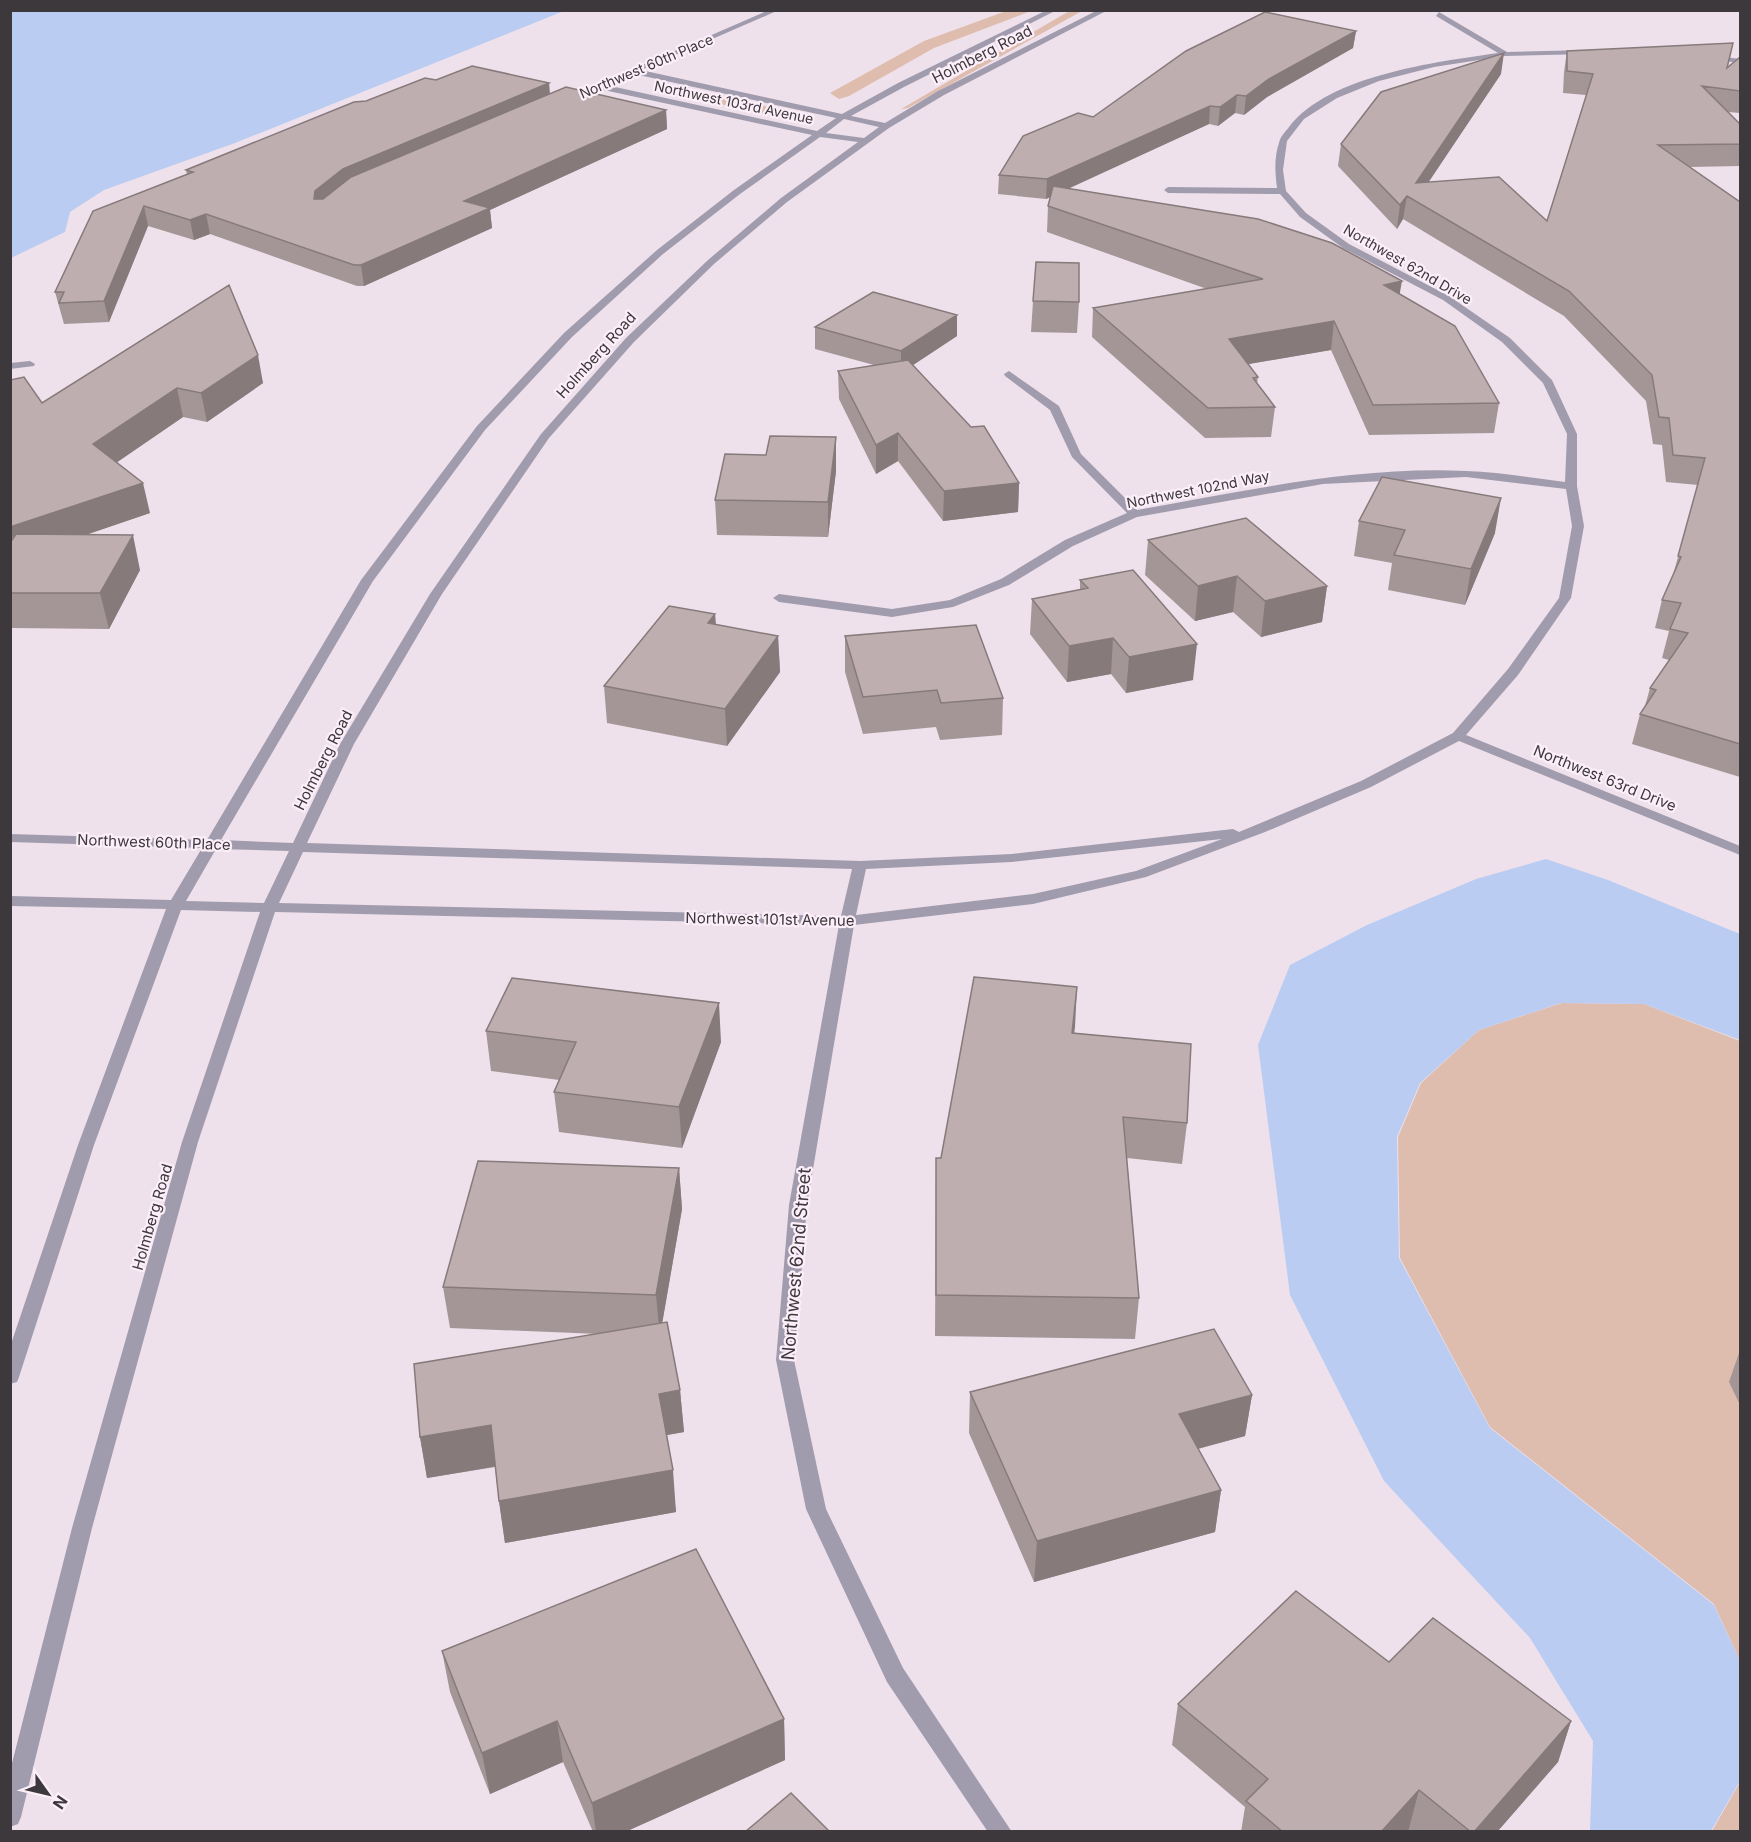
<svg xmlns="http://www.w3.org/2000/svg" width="1751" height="1842" viewBox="0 0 1751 1842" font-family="Inter,sans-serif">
<rect width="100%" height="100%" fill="#efe1ec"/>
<path fill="#debdaf" d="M1071,10L1082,11L908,108L901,109Z
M1006,11H1031L934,48L849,96L839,99L830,93L924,41Z
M705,95L786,110V112L771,115L697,99Z
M1562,1003L1644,1004L1740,1041V1661L1714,1604L1490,1427L1400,1258L1398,1137L1421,1083L1479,1030Z
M1740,1782V1831H1712Z"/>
<path fill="#baccf1" d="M10,11L11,10L564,11L235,143L104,190L70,212L65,232L11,258Z
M1546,859L1608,880L1740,934V1040L1644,1004L1561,1003L1479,1030L1420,1083L1397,1137L1399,1258L1490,1428L1714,1605L1740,1661V1781L1711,1831H1590L1593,1741L1530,1638L1384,1481L1290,1295L1258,1045L1290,965L1367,925L1476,879Z"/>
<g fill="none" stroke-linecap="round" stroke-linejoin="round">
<path fill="#a19cad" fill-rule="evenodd" d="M769,10H779L641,70L842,114L898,83L1047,10H1057L904,87L851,116L885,123L938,91L1098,10H1108L944,95L889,128L787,202L714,264L634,342L549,438L442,594L354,744L307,843L860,861L1012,854L1233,829L1239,832L1361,781L1453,733L1508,669L1559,598L1572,526L1566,489L1466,477L1323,484L1137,517L1073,546L1009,585L953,607L892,617L779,602L773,598L779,594L892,609L950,600L1001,579L1065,540L1127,513L1072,457L1050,410L1005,376L1004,374L1009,371L1059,406L1081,454L1137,510C1245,491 1355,466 1466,471C1499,472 1533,478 1565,482L1567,434L1543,383L1502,342L1443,300L1343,248L1300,217L1280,194L1168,193L1164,190L1168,187L1277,188C1275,173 1274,157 1279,143C1280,137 1285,132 1289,127C1329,75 1436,62 1498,53L1436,16L1439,12L1507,52L1588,50L1592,52L1588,54L1505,56L1434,67L1379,81L1337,98L1304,119L1287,141L1283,170L1286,191L1306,213L1349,244L1449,296L1510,338L1552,380L1577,434V486L1584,526L1571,598L1518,675L1466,735L1740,846V855L1459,741L1371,787L1265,832L1146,877L1033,904L854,925L807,1205L794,1360L826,1509L903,1668L1012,1832H988L887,1682L806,1509L776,1360L789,1205L839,925L275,912L198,1142L92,1528L21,1817L18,1824L10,1827V1771L72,1528L182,1142L260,912L181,910L94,1145L19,1377L17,1382L10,1384V1347L78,1145L166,909L10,906V896L171,900L202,848L10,842V834L207,840L361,580L477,426L564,333L657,250L734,190L812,135L599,89L571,101L564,99ZM634,74L836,118L817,131L606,85ZM844,119L879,127L864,138L826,133ZM820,137L858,142L781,198L708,260L626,338L541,434L430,594L340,744L293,843L221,840L373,581L485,430L572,337L663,254L740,194ZM1222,839L1136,871L1033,894L856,915L866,869L1012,862ZM216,849L289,851L264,903L186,901ZM303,852L852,869L841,916L279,903Z
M1711,55L1740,59V63L1708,59Z
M30,361L35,364L34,366L10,369V363Z"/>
</g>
<path fill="#a49697" d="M1356,31L1353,48L1267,97L1244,115L1235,113L1218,126L1209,124L1068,188L1400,294L1499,403L1494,433L1369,435L1331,350L1248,364L1258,377L1257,384L1275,407L1271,437L1205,438L1092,337L1093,308L1207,289L1047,232L1048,206L1050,197L1046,199L998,194L999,175L1093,117Z
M1567,51L1727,67L1740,57V113L1728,112L1740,124V166L1690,167L1740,202V777L1632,744L1640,714L1645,706L1650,688L1669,660L1662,658L1669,631L1655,628L1662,600L1673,575L1698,485L1666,482L1662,445L1653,444L1646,401L1564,316L1403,219L1397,229L1338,166L1341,144L1501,74L1428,182L1547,221L1586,95L1563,93L1564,72Z
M436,80L549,83L550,94L666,110L667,129L490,210L492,228L364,286H357L210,234L194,240L148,226L109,322L64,324L55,292L93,211L187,175L186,170L366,101Z
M229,285L263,383L207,422L183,417L117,462L150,513L85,535L140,570L109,629L10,628V380L42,403Z
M1033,301L1079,302L1077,333L1031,332Z
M815,327L957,336L913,365L1019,483L1018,512L943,521L898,461L876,474L839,399L838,371L874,365L815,349Z
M836,471L828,537L717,535L715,500Z
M1359,521L1495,533L1465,605L1388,590L1392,563L1354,556Z
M1148,540L1327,586L1322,622L1261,637L1233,612L1195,621L1145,575Z
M1080,580L1193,680L1126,693L1111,674L1067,682L1030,634L1032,599L1080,590Z
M715,614L716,625L778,636L780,672L727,746L607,723L604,686Z
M845,636L1003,698L1002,735L940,740L936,727L863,734L845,672Z
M486,1031L721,1042L682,1148L559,1132L554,1092L559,1080L491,1071Z
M1074,1033L1187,1123L1182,1164L1127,1158L1139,1298L1135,1339L935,1336L936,1158H941Z
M679,1168L682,1209L662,1323L680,1390L684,1432L666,1435L676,1512L505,1543L499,1501L495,1467L427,1478L420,1437L599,1334L450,1328L443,1287Z
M1739,1353H1740V1405L1729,1382Z
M970,1392L1252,1395L1245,1436L1198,1449L1221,1490L1215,1532L1034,1582L969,1433Z
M442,1651L784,1719L785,1760L625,1832H593L563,1762L490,1794L450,1692Z
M1389,1662L1571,1721L1558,1762L1497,1832H1241L1245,1807L1172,1745L1178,1704Z"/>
<path fill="#867a7b" d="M1356,31L1353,48L1267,97L1244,115L1246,96L1269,79Z
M1504,53L1501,74L1416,201V183Z
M549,83L550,101L318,211L314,199L315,191L343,169Z
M1237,95L1235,113L1218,126L1220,107Z
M1210,106L1209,124L1046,199L1047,179Z
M666,110L667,129L490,210L492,228L364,286L361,265L464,201Z
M1407,196L1403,219L1397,229L1400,205Z
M144,206L148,226L109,322L104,301Z
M206,214L210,234L194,240L190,220Z
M1402,281L1397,309L1384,285Z
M957,315V336L901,373V351Z
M1334,321L1331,350L1226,368L1229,339Z
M258,355L263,383L207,422L201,393Z
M177,388L183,417L100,474L93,444Z
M898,433V461L876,474V445Z
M836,437V471L828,537V502Z
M143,483L150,513L18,558L10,527Z
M1019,483L1018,512L943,521L944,491Z
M1501,498L1495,533L1465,605L1471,569Z
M133,535L140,570L109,629L100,593Z
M1237,576L1233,612L1195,621L1198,586Z
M1327,586L1322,622L1261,637L1265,601Z
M715,614L717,650L708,623Z
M778,636L780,672L727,746L725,709Z
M1113,638L1111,674L1067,682L1069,646Z
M1197,644L1193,680L1126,693L1129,657Z
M1077,987L1075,1027L1069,1073L1072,1033Z
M719,1003L721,1042L682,1148L679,1107Z
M679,1168L682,1209L660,1336L656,1295Z
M680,1390L684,1432L662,1436L659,1394Z
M1252,1395L1245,1436L1174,1455L1179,1414Z
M491,1425L498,1466L427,1478L420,1437Z
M673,1470L676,1512L505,1543L499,1501Z
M1221,1490L1215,1532L1034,1582L1037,1541Z
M784,1719L785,1760L625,1832H596L592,1803Z
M557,1721L563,1762L490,1794L482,1753Z
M1571,1721L1558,1762L1497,1832H1474Z
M1419,1790L1408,1832H1381Z"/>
<path fill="#bfaeb0" stroke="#867a7b" stroke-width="1.5" d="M1265,12L1356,31L1269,79L1246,96L1237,95L1220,107L1210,106L1047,179L999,175L1023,136L1078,113L1093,117L1186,51Z
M1733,43L1727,68L1740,57V91L1702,86L1740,124V144L1658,145L1740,202V744L1640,714L1656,690L1650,688L1688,633L1670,629L1681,603L1662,600L1681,557L1678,556L1705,458L1673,455L1669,418L1659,417L1652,375L1569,291L1407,196L1400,205L1341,144L1381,92L1504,53L1416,183L1499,177L1547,221L1593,74L1567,71V51Z
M472,66L549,83L343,169L315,191L314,199H323L351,177L566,87L666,110L464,201L490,208L361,265H354L206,214L190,220L144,206L104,301L59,303L64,292H55L93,211L193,172L186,170L354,102L366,101L425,78L436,80Z
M1053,186L1258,219L1332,243L1402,281L1384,285L1455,326L1499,403L1373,405L1334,321L1229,339L1258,377L1253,378L1275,407L1208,408L1093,308L1263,279L1048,206Z
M1036,262L1079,263V302L1033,301Z
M229,285L258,355L201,393L177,388L93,444L143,483L10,527V380L24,377L42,403Z
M873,292L957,315L901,351L815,327Z
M908,360L971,427L984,426L1019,483L944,491L898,433L876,445L838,371Z
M770,436L836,437L828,502L715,500L725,454L766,455Z
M1382,477L1501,498L1471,569L1394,555L1405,530L1359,521Z
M1246,518L1327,586L1265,601L1237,576L1198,586L1148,540Z
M16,534L133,535L100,593H10V543Z
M1133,570L1197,644L1129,657L1113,638L1069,646L1032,599L1088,588L1080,580Z
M669,606L715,614L708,623L778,636L725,709L604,686Z
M976,625L1003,698L941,703L937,690L863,697L845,636Z
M974,977L1077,987L1072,1033L1191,1044L1187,1123L1123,1117L1139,1298L936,1295V1158H941Z
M512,978L719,1003L679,1107L554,1092L576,1042L486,1031Z
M478,1161L679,1168L656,1295L443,1287Z
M667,1322L680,1390L659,1394L673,1470L499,1501L491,1425L420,1437L414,1364Z
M1214,1329L1252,1395L1179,1414L1221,1490L1037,1541L970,1392Z
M696,1549L784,1719L592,1803L557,1721L482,1753L442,1651Z
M1296,1591L1389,1662L1433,1618L1571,1721L1474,1832H1471L1419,1790L1381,1832H1283L1246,1801L1268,1779L1178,1704Z
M791,1793L830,1832H745Z"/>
<g text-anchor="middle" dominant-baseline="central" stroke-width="4.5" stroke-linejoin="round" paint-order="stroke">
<g font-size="14" fill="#3d383b" stroke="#fceff9">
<text transform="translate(646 66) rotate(-23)">Northwest 60th Place</text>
<text transform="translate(734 102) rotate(12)">Northwest 103rd Avenue</text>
<text transform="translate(1408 264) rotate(30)">Northwest 62nd Drive</text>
<text transform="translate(1198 489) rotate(-11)">Northwest 102nd Way</text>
</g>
<g font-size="15" fill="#3d383b" stroke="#fceff9">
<text transform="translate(982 54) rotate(-27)">Holmberg Road</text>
<text transform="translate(596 355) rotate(-48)">Holmberg Road</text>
<text transform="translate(323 760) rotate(-63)">Holmberg Road</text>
<text transform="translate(1605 778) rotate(22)">Northwest 63rd Drive</text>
<text transform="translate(154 842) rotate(2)">Northwest 60th Place</text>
<text transform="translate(770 919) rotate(1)">Northwest 101st Avenue</text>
<text transform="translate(152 1217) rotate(-74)">Holmberg Road</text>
</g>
<g font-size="18" fill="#3d383b" stroke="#fceff9">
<text transform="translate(796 1264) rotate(-85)">Northwest 62nd Street</text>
</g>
</g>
<rect width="1751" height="1842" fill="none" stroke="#3d383b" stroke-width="24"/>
<g transform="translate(48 1794) rotate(124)" stroke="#fceff9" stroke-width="4.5" paint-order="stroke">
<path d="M0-4.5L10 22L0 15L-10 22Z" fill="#3d383b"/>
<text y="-9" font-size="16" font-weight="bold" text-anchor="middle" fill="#3d383b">N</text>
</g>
</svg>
